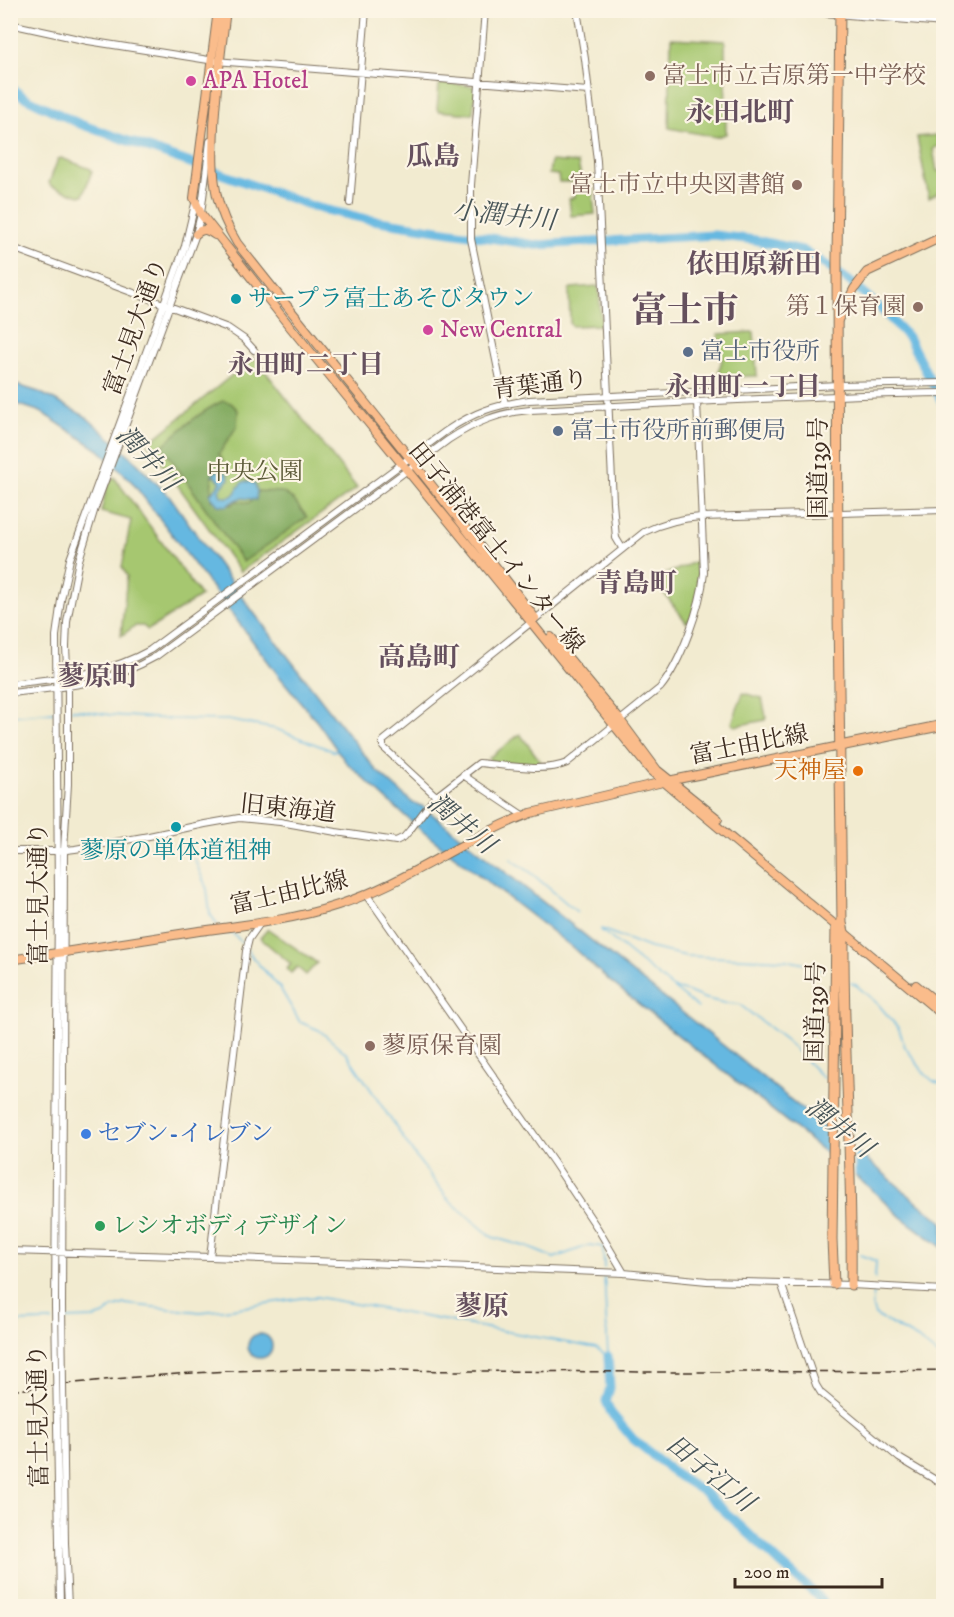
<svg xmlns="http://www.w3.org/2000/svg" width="954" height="1617" viewBox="0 0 954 1617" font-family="'IM FELL DW Pica','Noto Serif JP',serif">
<rect width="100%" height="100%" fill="#fcf5e5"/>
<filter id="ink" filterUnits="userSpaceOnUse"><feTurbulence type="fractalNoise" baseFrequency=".0167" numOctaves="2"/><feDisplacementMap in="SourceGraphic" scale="12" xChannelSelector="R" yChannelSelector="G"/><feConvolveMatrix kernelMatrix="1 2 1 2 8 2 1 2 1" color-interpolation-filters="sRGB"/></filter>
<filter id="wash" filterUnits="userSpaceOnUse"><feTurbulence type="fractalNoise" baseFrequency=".008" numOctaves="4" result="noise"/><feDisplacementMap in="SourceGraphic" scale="24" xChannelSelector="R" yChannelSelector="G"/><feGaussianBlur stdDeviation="1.35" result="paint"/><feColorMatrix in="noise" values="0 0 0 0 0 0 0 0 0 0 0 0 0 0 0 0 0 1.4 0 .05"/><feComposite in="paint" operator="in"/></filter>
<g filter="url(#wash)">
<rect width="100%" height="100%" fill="#f2ebd0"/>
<path fill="#a6c770" stroke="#707847" stroke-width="1.5" d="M671,38L725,41L726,134L716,137L669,128Z
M442,83L473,86L476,89L473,112L471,114L439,111L437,109L439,85Z
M937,135L940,145L933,149L937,171H942L943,176V190L929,198L917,137Z
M61,158L91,169L92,171L83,195L80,196L51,186L49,183L58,159Z
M551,161L578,163L583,188L592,187L595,214L571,216L569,199L575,197V182H559L558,175L549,174Z
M597,286L599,289L601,323L599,325L572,326L570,324L569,290L571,288Z
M754,332L757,376L720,377L719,370L722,360L718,334Z
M254,357L357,488L240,572L148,444Z
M114,477L201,596L148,630L143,626H135L121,636L127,576L122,567L131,520L101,512L107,486Z
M697,561H699C699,580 699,609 687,623L654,580L655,579Z
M743,693L762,698L766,717L765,720L735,726L732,723Z
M520,734L541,762L538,765L491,762L489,758Z
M268,929L317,963L306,975L297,967L291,973L287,969L291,964L260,938Z"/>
<path fill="#84ac62" stroke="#606b40" stroke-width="1.5" d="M223,401L231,403L238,410L237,426L219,454L223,461L221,469L212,476L211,500L231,505L237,501L249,503L256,495L257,491L282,492L293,499L307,517L243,562L162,446C181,429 199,412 223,401Z"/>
<path fill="#65b8e1" stroke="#507180" stroke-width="1.5" d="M10,383L39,392L85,416L126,452L171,498L204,545L254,613L376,770L413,803L422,806L683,1013L827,1129L875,1166L918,1203L943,1222V1248L901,1217L870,1188L611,982L572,947L422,831L386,799L345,761L318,723L279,676L132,482L99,450L41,412L11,402Z
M222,471L228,474L229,479L219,490L221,496C242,504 233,472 255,484L257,491L256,500C242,497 237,497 227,506L218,505L211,497L210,493L213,491L221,482L215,476H212L215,472Z
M248 1346a12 12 0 1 1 24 0a12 12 0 1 1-24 0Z"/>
<path fill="#f2ebd0" d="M828,1126L854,1146L855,1180L827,1158Z"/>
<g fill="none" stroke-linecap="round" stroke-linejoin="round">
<path stroke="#65b8e1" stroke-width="1.5" d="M71,710H78L111,715L169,719L228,720L276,729L333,751L337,750
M10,716L54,712
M194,858L207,889L210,914L217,924
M511,859L530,872L577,912
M601,929L650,948L686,956L786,960L805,964L823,971
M601,930L698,1008
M223,932L233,934L246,946
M248,950L253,958L280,988L300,1022L319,1030L347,1054L416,1157L449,1200L492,1237L527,1247L554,1258L590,1245L603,1247L604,1268
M851,983L856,985L878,1004L899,1029L905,1047L925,1074L933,1081L944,1085
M673,988L689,992L703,998L724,1003L739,1004L787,1041L823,1078
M860,1255L876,1261L875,1279
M604,1273L608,1356
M874,1293L872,1306L875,1315L918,1339L944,1360
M65,1319L95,1318L104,1315L112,1308L125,1304L200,1312L231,1309L302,1298L317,1297L596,1348L606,1355
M10,1322L52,1321"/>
<path stroke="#65b8e1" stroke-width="9" d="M10,87L24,97L80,124L318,208L366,219L536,245L714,235L755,240L802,250L819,260L848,280L876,304L908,337L944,406
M608,1356L610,1388L606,1401L611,1413L633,1439L677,1475L704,1492L778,1561L820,1598L824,1606"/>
</g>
</g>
<g filter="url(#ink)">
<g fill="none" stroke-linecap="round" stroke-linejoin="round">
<g stroke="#7b6e5c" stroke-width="8">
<path id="minor" d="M485,10L471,185V239L505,404
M577,10L585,59L597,161L613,502L616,538L622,548
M788,10L944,23
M10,24L88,41L215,61L588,91
M350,203L366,10
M10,247L228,328L244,339L254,350
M10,684C60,678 106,675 150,650L446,431C474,412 495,405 529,400L838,385L944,383
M10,693C64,687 108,684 155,657L448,440C474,423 499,412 530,410C668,404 806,395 944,393
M463,775L524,816
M436,796L383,747V741L644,532C663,523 680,518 701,517L944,510
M10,851H58L75,849L149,836L205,824L239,818L280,822L336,832L396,841L404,837L410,830L434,798L479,763C504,765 544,773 567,763L660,688C681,663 701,606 704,573L697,401
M367,895L554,1163L598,1229L624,1273
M10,1251L210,1257L624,1273L707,1281L851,1285L944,1290
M210,1257L246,951L249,939L261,922
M781,1283L816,1385L821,1393L899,1458L944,1485
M62,1305L64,850L68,784V687L66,647L67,622L79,560L95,508L196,234L201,214L210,141
M55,1306L58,895L56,636L61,600L70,559L185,246L195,204
M59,1543L60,1606
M65,1543L68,1606"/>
</g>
<g stroke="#7b6e5c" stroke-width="10">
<path id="major" d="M218,10L194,198L201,214L287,323L531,622L651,771L944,1016
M226,10C221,49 216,88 214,126C213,150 212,173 217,196C221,213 228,228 237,243C336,369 439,490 535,618
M196,234C203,227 208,230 215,235
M838,320L854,289L867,272L944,236
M551,637L620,720L657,770L718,819
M10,960C73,951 136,941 199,931C246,925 293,920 338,905C406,883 464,838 531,813L663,782L840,746
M916,985L944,1008"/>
</g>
<g stroke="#7b6e5c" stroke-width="11">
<path id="highway" d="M840,10L837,261L838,613L842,923L844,932C843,1050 853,1167 851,1285
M840,746L944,725
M834,1284L832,1240L836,926L842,923"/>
</g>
<use href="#minor" stroke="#fff" stroke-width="6"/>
<use href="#major" stroke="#fabc8b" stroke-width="8"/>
<use href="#highway" stroke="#fabc8b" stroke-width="9"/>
<path stroke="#3b2a1e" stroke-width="1.5" stroke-dasharray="9 4.5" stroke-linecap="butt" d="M10,1391C114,1377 220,1369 324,1369C374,1369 424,1371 474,1371C631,1372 787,1373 944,1370"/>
<g stroke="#7b6e5c" stroke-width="8" stroke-linecap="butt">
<path id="minor-bridge" d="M62,1305L65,1543
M55,1306L59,1543"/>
</g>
<use href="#minor-bridge" stroke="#fff" stroke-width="6"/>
</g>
</g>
<g fill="#8d6e63" stroke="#fcf5e5" stroke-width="2">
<circle cx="650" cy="76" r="6"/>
<circle cx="797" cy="185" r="6"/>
<circle cx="918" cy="307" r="6"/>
<circle cx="370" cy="1046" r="6"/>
</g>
<g fill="#d1479c" stroke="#fcf5e5" stroke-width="2">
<circle cx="191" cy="81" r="6"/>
<circle cx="428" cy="330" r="6"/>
</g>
<g fill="#0f9aa8" stroke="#fcf5e5" stroke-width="2">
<circle cx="236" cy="299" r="6"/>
<circle cx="176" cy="827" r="6"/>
</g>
<g fill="#5c6f8a" stroke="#fcf5e5" stroke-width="2">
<circle cx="688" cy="352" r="6"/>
<circle cx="558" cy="431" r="6"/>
</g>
<circle fill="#e8710a" stroke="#fcf5e5" stroke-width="2" cx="858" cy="771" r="6"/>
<circle fill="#3f7fe0" stroke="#fcf5e5" stroke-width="2" cx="86" cy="1134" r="6"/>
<circle fill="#2e9e5b" stroke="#fcf5e5" stroke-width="2" cx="100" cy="1226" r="6"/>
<g text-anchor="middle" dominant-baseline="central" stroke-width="4.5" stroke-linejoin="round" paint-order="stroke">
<g font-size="24" fill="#785e54" stroke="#fcf5e5" text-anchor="start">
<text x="662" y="76">富士市立吉原第一中学校</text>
<text x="785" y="185" text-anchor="end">富士市立中央図書館</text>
<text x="906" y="307" text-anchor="end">第１保育園</text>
<text x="382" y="1046">蓼原保育園</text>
</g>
<g font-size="24" fill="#b23c85" stroke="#fcf5e5" text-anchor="start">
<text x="203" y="81">APA Hotel</text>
<text x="440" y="330">New Central</text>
</g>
<g font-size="24" fill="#0d838f" stroke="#fcf5e5" text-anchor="start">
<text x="248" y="299">サープラ富士あそびタウン</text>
<text x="176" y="851" text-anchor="middle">蓼原の単体道祖神</text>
</g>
<g font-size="24" fill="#3b2a1e" stroke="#fcf5e5">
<text transform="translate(136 327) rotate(-70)">富士見大通り</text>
<text transform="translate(540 385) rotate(-7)">青葉通り</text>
<text transform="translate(819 468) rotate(-90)">国道139号</text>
<text transform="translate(496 548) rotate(51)">田子浦港富士インター線</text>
<text transform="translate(749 745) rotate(-11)">富士由比線</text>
<text transform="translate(288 809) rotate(6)">旧東海道</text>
<text transform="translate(289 893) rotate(-13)">富士由比線</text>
<text transform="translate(39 894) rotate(-90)">富士見大通り</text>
<text transform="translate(816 1012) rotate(-89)">国道139号</text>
<text transform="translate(39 1416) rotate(-91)">富士見大通り</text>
</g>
<g font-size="24" fill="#4e5e75" stroke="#fcf5e5" text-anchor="start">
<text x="700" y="352">富士市役所</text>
<text x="570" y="431">富士市役所前郵便局</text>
</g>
<g font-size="24" fill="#5b5937" stroke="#fcf5e5">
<text x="255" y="472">中央公園</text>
</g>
<g font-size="24" fill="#c56008" stroke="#fcf5e5" text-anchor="end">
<text x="846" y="771">天神屋</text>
</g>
<g font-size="24" fill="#366cbe" stroke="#fcf5e5" text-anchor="start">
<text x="98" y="1134">セブン-イレブン</text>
</g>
<g font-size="24" fill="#27864d" stroke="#fcf5e5" text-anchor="start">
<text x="112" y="1226">レシオボディデザイン</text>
</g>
<g font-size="26" font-style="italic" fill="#485558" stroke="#fcf5e5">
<text transform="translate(504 216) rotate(6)">小潤井川</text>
<text transform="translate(147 459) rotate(47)">潤井川</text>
<text transform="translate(461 824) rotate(40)">潤井川</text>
<text transform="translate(839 1128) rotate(39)">潤井川</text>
<text transform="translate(710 1474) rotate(39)">田子江川</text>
</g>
<g font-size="26" font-weight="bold" fill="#65505e" stroke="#fcf5e5">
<text x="306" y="365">永田町二丁目</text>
<text x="743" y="387">永田町一丁目</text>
</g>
<g font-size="27" font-weight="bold" fill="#65505e" stroke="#fcf5e5">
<text x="740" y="113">永田北町</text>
<text x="433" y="157">瓜島</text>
<text x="754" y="265">依田原新田</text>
<text x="636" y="584">青島町</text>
<text x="419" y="658">高島町</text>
<text x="98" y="677">蓼原町</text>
<text x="482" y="1307">蓼原</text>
</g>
<g font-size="36" font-weight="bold" fill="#65505e" stroke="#fcf5e5">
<text x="685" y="311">富士市</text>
</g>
</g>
<rect width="954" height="1617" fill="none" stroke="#fcf5e5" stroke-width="36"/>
<path d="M735 1578v9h147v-9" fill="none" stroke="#3b2a1e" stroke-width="3"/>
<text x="744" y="1578" font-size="18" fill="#3b2a1e" stroke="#fcf5e5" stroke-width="4.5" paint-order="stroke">200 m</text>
</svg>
